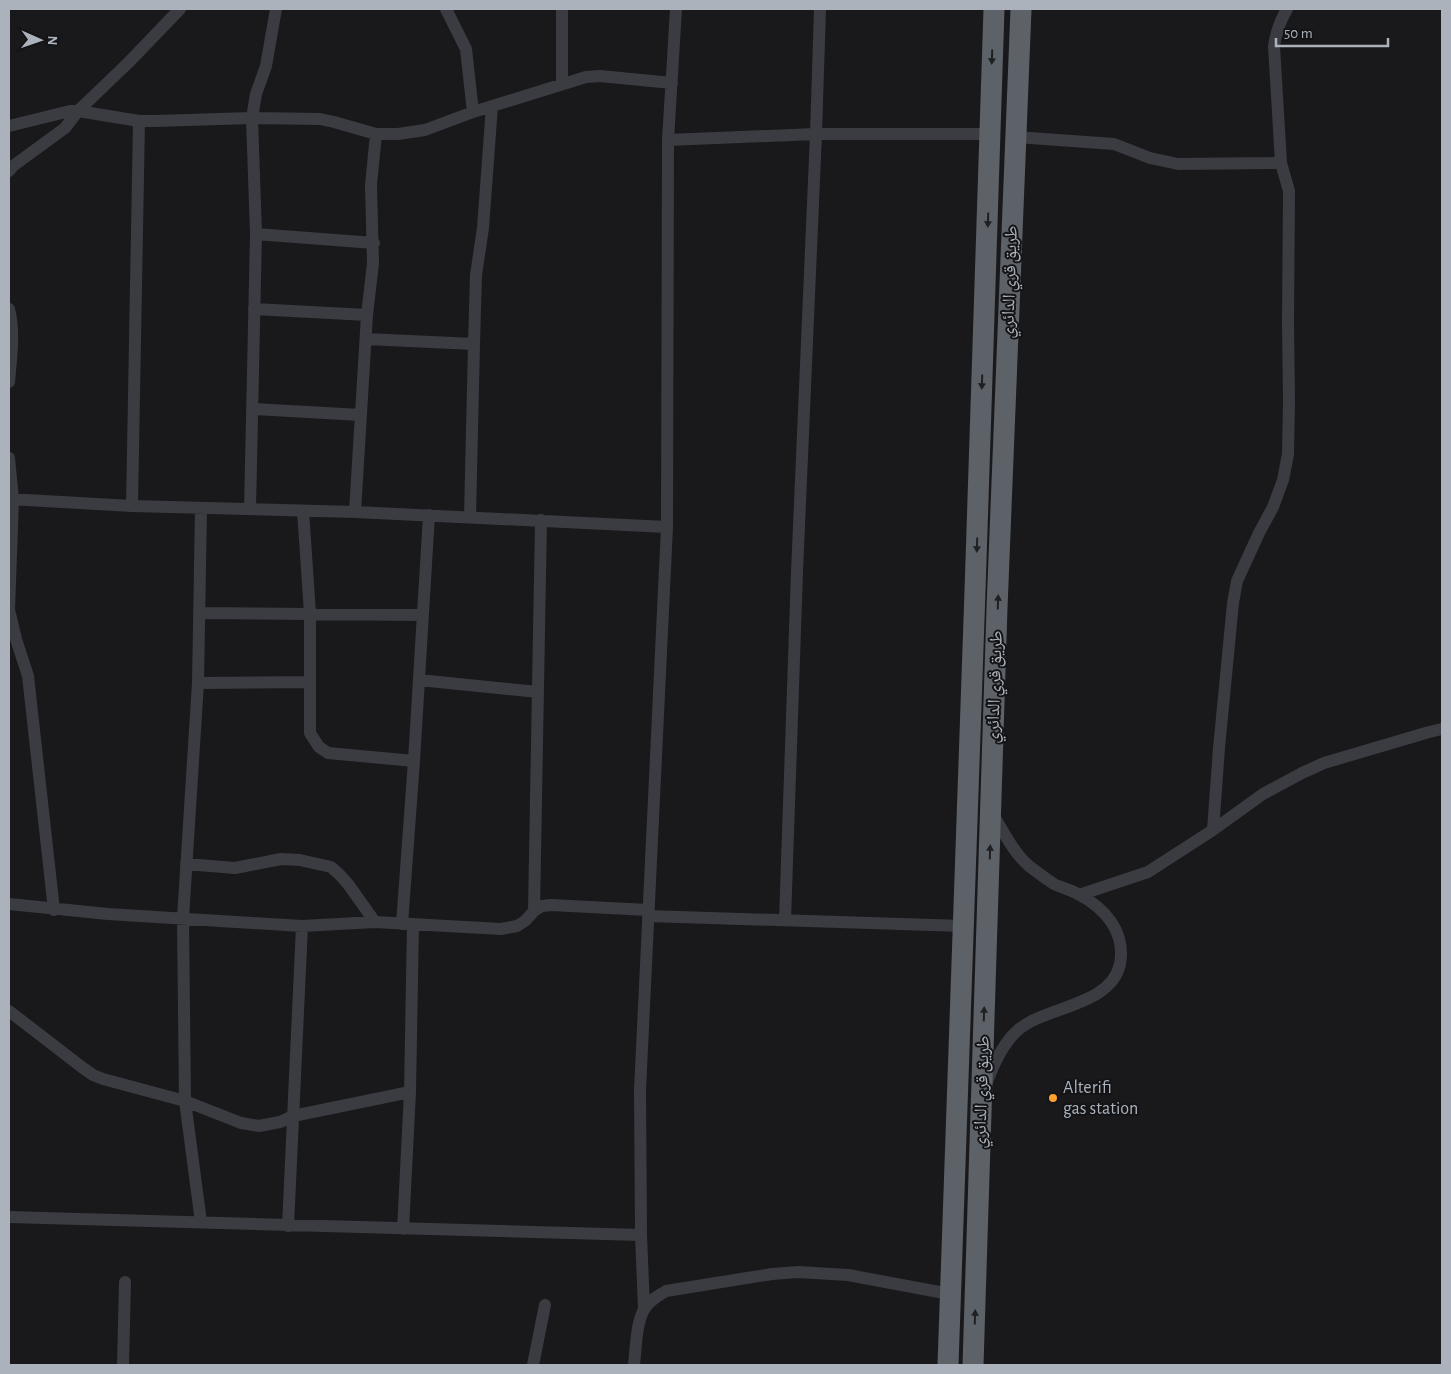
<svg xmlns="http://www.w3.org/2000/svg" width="1451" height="1374" viewBox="0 0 1451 1374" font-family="'Alegreya Sans','Noto Naskh Arabic',sans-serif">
<rect width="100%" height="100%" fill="#19191b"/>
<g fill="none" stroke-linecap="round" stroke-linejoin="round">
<path stroke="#3a3c41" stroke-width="12" d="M446,9L466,49L473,112
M562,84V9
M9,126L70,111H78L139,121H154L252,118L320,119L334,122L376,134H398L425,130L473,112L586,77L600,76L672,83
M1015,137L1114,144L1150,158L1178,164L1281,163
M668,140L816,134H990
M9,171L13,166L65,128L78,111L129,62L180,9
M256,234L374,243
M9,309C15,332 11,358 9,382
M254,309L367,315
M366,339L474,344
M252,409L361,415
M9,458L13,499L9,610L16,639L28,676L54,910
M9,499L132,506L355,512L667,527
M132,506L139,121
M250,509L256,234L252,118L256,94L266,66L276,9
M303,511L310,613V733L319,747L328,753L414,761
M355,512L367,315L373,263L371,185L376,134
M470,517L474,344L476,275L483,228L492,106
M199,613L423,615
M419,680L538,692
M198,683L310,682
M1213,830L1219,748L1233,603L1237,581L1259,533L1273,507L1283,480L1288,454L1289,401L1288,323L1289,191L1281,163L1274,46C1276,32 1280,21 1287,9
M186,864L235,868L281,859L300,860L331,867L339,874L348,884L375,922
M1079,895L1148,872L1213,830L1263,794L1302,773L1324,763L1429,732L1442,729
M9,904L108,914L302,926L375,922L501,929L517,926L525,921L534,911L542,906L551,905L648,910
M534,911L541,520
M648,916L963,926
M785,920L797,572L816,134L820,9
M402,924L414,761L429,515
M9,1011L83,1068L93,1075L103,1079L185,1101L241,1123L259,1126L280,1122L293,1116L410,1092
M987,1082C994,1063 1003,1043 1018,1030C1046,1006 1111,1006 1120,964C1126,932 1105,908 1078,894C1071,890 1062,888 1054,884C1046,879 1037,872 1029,866C1013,852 1003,831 992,813
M9,1217L641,1235
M201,1222L185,1101L183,918L198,683L201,508
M288,1226L302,926
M403,1229L410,1092L413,924
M644,1309L641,1235L640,1090L667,527L668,140L676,9
M123,1365L125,1282
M533,1365L545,1305
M634,1365C636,1349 636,1321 645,1308C650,1300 658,1296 666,1291L772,1274L798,1272L848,1275L950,1294"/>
<path stroke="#5d6269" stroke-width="21" d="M948,1365L975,591L994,9
M973,1365L997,608L1021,9"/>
</g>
<defs><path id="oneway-solid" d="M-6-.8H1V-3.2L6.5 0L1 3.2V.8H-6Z" transform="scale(1.25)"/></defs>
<g fill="#1f2022">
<use href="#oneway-solid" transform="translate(992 57) rotate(92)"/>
<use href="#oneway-solid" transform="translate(988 220) rotate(92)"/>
<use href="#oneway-solid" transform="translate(982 382) rotate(92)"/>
<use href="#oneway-solid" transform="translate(977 545) rotate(92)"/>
<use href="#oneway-solid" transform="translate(998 602) rotate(-88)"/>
<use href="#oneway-solid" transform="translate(990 852) rotate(-88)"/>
<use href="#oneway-solid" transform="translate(984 1014) rotate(-88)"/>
<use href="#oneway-solid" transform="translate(975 1317) rotate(-88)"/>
</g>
<circle fill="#fda030" stroke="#141416" stroke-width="2" cx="1053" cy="1098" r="5"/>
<g text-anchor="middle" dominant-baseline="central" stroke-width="4" stroke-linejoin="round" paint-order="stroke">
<g font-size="18" fill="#abb2bc" stroke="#141416">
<text transform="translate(1010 282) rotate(-88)">طريق قري الدائري</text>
<text transform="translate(995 687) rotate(-88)">طريق قري الدائري</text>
<text transform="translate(982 1092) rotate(-88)">طريق قري الدائري</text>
</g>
<g font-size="18" fill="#abb2bc" stroke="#141416" text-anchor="start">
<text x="1063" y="1088">Alterifi<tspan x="1063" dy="21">gas station</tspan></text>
</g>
</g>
<rect width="1451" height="1374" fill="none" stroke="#abb2bc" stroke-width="20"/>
<g transform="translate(40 40) rotate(92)" stroke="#141416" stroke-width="4" paint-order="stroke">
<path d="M0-4L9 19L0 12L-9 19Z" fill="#abb2bc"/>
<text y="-8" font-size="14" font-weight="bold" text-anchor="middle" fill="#abb2bc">N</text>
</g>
<path d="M1276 38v8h112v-8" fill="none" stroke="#abb2bc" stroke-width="2.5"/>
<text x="1284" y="38" font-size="15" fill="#abb2bc" stroke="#141416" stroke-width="4" paint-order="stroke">50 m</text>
</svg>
